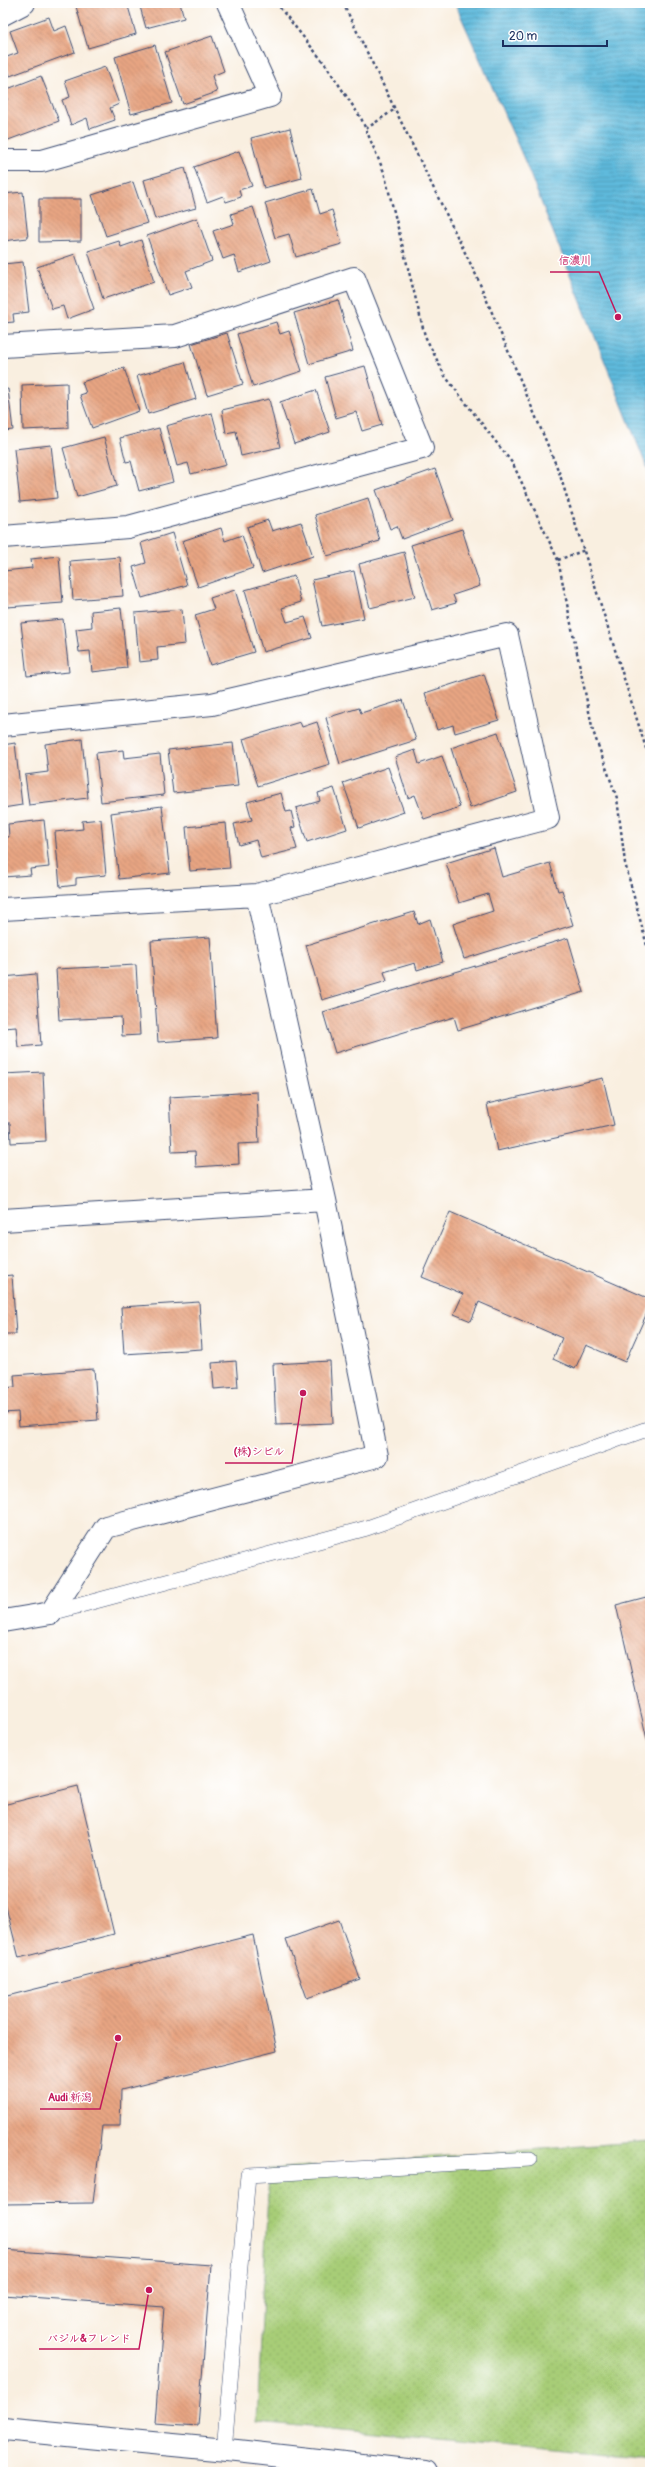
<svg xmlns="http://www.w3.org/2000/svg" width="653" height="2475" viewBox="0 0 653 2475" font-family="Pangolin,'Klee One',sans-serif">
<defs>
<pattern id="park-dots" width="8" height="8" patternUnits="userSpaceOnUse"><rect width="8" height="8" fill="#a7cd77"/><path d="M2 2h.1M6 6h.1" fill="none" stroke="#8fb069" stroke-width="1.8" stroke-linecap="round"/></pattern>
<pattern id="water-rules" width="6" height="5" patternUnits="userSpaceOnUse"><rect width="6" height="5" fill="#5ebadc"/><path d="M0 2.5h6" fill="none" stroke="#4d98b6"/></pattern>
<pattern id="building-back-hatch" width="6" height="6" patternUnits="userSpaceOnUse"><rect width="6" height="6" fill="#e8a582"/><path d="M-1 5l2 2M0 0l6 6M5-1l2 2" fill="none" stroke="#bb876e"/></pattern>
</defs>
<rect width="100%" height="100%" fill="#fff"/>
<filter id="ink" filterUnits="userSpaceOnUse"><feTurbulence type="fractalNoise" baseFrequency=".025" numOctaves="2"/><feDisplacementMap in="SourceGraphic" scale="8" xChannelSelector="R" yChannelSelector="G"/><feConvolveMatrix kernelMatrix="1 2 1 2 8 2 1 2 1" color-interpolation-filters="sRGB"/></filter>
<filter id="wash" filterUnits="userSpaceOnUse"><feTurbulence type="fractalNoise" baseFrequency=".012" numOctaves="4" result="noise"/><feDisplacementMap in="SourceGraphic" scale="16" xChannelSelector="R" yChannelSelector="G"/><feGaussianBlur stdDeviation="0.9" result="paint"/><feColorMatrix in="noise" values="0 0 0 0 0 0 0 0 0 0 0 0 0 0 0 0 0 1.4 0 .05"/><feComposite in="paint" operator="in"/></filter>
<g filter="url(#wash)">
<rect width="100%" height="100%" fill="#f9efe0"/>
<path fill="url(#park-dots)" stroke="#617e6a" d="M650,2141V2459L257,2422L269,2169Z"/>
<path fill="url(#water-rules)" stroke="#3c749d" d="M455,3H650V475L524,159Z"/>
<g id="blocks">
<path fill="url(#building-back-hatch)" d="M75,3H127L136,34L88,48Z
M139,3H180L184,18L146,28Z
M49,17L54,31L66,26L75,52L10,76L4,58L18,53L10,31Z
M212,36L224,71L212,76L217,92L183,104L165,52Z
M155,45L172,103L131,114L115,57Z
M105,67L119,104L110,108L115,120L90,129L87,118L71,125L62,100L70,97L65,81Z
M41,76L59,121L3,142V101L8,99L5,90Z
M290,128L302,178L264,188L251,138Z
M239,151L252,186L239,190L241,197L226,202L223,196L207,202L194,167Z
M185,168L196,208L155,219L144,180Z
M133,182L147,223L106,236L92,195Z
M313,189L320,214L332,210L342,244L296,257L289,234L275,238L265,203Z
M23,192L28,238L3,241V194Z
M39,199H81V241L39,242Z
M253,207L271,261L239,272L234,255L223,259L213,231L234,224L231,214Z
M197,218L212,261L186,271L192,287L168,295L147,236Z
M141,240L154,282L103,299L88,251L119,241L121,247Z
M75,254L94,309L67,319L63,306L52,309L37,267Z
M23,262L29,312L13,314L14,322L3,323V264Z
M338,300L353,351L309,364L294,313Z
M276,322L280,334L289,331L302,371L253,387L237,334Z
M227,333L243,384L207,395L191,344Z
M185,362L196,399L148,414L137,376Z
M365,366L382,425L362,431L356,412L336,418L325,377Z
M124,368L139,411L92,428L80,395L86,393L82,382Z
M67,383L68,428L23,430L22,385Z
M8,389L13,430L3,431V390Z
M316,390L330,432L294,444L280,402Z
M269,399L280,447L241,456L236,431L226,433L222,410Z
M212,413L226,465L191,474L188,463L177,466L166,426Z
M159,428L173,482L139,491L131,461L126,462L120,438Z
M104,437L117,486L77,497L63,448Z
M51,445L57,498L20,502L14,449Z
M435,469L453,520L402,539L397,526L390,529L376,490Z
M368,498L380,541L327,556L315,515Z
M268,520L272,531L301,522L313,556L262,573L247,527Z
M221,528L225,541L242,535L253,568L198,587L182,541Z
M462,529L480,586L453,595L456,603L432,610L411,545Z
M172,533L187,585L142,598L133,567L146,563L141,543Z
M404,552L415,597L370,608L359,564Z
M59,556L63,603L7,607L4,571L32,568L31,559Z
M120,557L123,596L73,600L70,561Z
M354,571L364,618L322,626L312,580Z
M294,576L301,602L282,608L287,622L305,617L312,638L263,652L245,590Z
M235,590L254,652L210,665L195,615L214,609L210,598Z
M121,608L127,668L92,672L90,651L79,652L76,629L92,627L91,611Z
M182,609L185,644L157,647L158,660L139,662L135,613Z
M63,619L69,672L27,676L21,623Z
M484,674L499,720L455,733L453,725L437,730L425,693Z
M403,700L416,740L340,764L326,718L359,708L361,713Z
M300,722L302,727L317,722L330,764L258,786L243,739Z
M498,732L517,792L470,808L451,748Z
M82,739L88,798L29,805L25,775L48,772L45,744Z
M15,743L22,805L3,808V745Z
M233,743L238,786L173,793L168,750Z
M123,750L124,758L160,754L164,795L101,802L96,753Z
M415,750L419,764L442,756L460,807L424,819L415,795L408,798L395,757Z
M388,767L404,812L359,828L343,783Z
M334,788L347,829L307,842L296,808L320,801L318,793Z
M281,793L286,812L291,811L295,827L291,828L297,849L261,858L256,840L239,845L234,824L252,820L247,802Z
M162,806L170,873L119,879L111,813Z
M101,819L106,875L76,878V885L60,887L55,832L83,829L82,821Z
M44,820L49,867L30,869L31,875L3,877V837H9L8,824Z
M226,823L230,868L190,871L186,827Z
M494,848L502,877L550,863L558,891L562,890L573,925L464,959L453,924L493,911L488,894L459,903L446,863Z
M414,912L418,924L430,919L443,962L417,970L415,963L384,972L387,981L322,1000L306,945Z
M210,937L217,1038L158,1042L151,941Z
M568,938L584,992L458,1030L454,1017L335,1053L323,1012Z
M136,965L140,1035L122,1036L121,1017L59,1020L56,969Z
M36,974L41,1045L18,1047L16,1027L3,1028V977Z
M43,1072L46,1141L11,1143L10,1123H3V1074Z
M603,1078L614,1125L497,1151L487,1104Z
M257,1092L259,1143L238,1144L239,1164L196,1167L195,1151L172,1152L169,1097Z
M450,1212L650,1299V1306L625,1362L586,1345L575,1369L553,1359L562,1338L479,1302L471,1321L454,1314L463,1294L422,1277Z
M12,1275L16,1334H3V1276Z
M199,1302L202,1349L124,1354L121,1307Z
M236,1361L238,1387L214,1389L212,1363Z
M330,1361L333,1423L276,1425L273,1364Z
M94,1369L98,1420L19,1426L18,1412L3,1413V1388L15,1387L14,1375Z
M650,1596V1747L649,1748L616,1605Z
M78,1786L114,1934L19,1958L3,1895V1805Z
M339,1920L360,1979L307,1998L286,1939Z
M253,1935L277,2051L121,2090L120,2126H102L93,2203L3,2204V1997Z
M3,2250L211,2265L198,2426L155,2423L164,2307L3,2295Z"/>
</g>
</g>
<g filter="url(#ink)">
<use href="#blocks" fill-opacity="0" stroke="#3c4c72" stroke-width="1"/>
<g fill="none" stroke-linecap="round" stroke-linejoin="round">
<g stroke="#3c4c72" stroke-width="16">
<path id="lane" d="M51,1613L367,1528L650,1428
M224,2450L248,2175L530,2159"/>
</g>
<g stroke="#3c4c72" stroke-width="24">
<path id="street" d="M3,14L24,3
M3,161H42L270,96L228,3
M3,346L175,336L354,278L422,448L128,527L3,537
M3,725L212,704L507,635L548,818L257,895L3,909
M3,1220L325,1200
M3,1621L51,1613L106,1527L377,1456L325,1200L257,895"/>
</g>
<g stroke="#3c4c72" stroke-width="24">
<path id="secondary" d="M3,2429L237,2451L425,2472"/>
</g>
<path stroke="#3c4c72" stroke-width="2.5" stroke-dasharray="3 3" stroke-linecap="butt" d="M276,3L325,64L361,118L384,172L425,336L445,376L513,464L558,560L593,731L617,798L625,863L650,957
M343,3L477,277L559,472L650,761
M366,129L395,109
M558,560L585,550"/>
<use href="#lane" stroke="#fff" stroke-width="15"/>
<use href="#street" stroke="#fff" stroke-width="22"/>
<use href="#secondary" stroke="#fff" stroke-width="22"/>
</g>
</g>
<path fill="none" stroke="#c2185b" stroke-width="1.5" d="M618 317L599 272H550M303 1393L292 1463H225M118 2038L100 2109H40M149 2290L139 2349H39"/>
<g fill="#c2185b" stroke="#fff" stroke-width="1.5">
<circle cx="618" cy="317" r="4"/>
<circle cx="303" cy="1393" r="4"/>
<circle cx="118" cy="2038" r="4"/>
<circle cx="149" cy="2290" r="4"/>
</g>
<g font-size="11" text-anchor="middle" font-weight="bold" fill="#c2185b" stroke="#fff" stroke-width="3" stroke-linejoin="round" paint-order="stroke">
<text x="575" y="264">信濃川</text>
<text x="259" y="1455">(株)シビル</text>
<text x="70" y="2101">Audi 新潟</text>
<text x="89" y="2342">バジル&amp;フレンド</text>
</g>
<rect width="653" height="2475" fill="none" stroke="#fff" stroke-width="16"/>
<path d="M503 40v6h104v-6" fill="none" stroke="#1b2f5e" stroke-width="2"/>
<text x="509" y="40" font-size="12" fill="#1b2f5e" stroke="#ffffff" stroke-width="3" paint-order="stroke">20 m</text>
</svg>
